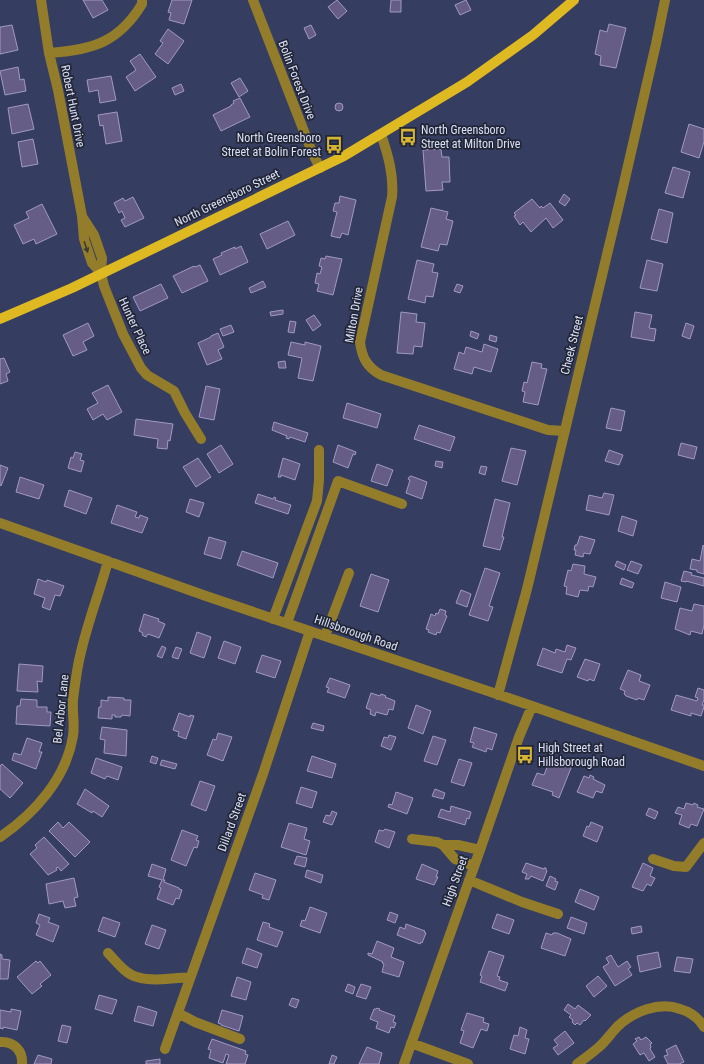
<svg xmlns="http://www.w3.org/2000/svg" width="704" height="1064" viewBox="0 0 704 1064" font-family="'Roboto Condensed',sans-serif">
<rect width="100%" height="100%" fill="#353d61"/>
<path fill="#655d85" stroke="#a199c4" d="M83,0H102L108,10L93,18Z
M172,0H192L184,24L169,20L171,13L168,12Z
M337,0L347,11L338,19L328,7Z
M391,0H401V12H390Z
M466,0L471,10L460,15L455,5Z
M609,24L626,28L616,68L600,65L601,56L595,54L600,30L607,32Z
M12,25L18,50L0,54V27Z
M311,25L316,35L309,39L304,28Z
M168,29L184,41L168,64L155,54L163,43L160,41Z
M140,54L156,77L135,91L126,77L136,70L130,61Z
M18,67L20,80L24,79L26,91L5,95L0,71Z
M111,76L116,100L100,103L98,90L89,92L87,80Z
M240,78L248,91L239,97L231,83Z
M181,84L184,91L175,95L172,88Z
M240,98L250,117L221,131L213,115L231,106V105L234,103L233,101Z
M335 107a4 4 0 1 1 8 0a4 4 0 1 1-8 0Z
M28,104L34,129L12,134L8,108Z
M117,112L122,141L106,144L103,125L100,126L98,115Z
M689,124L704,129V142L699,158L681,152Z
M33,139L38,164L22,167L18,142Z
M441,149L442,157H449L450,182H442L443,190L426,191L423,150Z
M673,167L690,172L683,198L665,193Z
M564,194L570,199L565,206L559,202Z
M340,196L356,200L348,235L342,233L340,238L331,236L337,212L333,211L335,203H339Z
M133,197L144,218L125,227L121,220L125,218L122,211L119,213L114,203L123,198L125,201Z
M532,199L540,208L541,206L543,208L550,203L563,220L553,228L546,218L531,232L523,222L520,225L514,216L516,215L514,213Z
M42,204L57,234L36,244L34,239L23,244L14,225L29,218L26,212Z
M431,208L448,212L446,219L453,221L447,245L440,244L438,251L421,247Z
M659,209L673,213L667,243L651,239Z
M288,221L295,235L267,249L260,234Z
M241,246L248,262L220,275L213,259L222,255L221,253L235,247V249Z
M326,256L342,259L333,295L317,291L319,284L315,283L317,273L320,274L322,267L319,266L321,258L325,259Z
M417,260L434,264L432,272L438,273L433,297L426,296L425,303L408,299Z
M647,260L663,264L657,291L640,288Z
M200,265L208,281L182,293L173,276L194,266L195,267Z
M263,281L266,287L251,293L249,288Z
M161,284L168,298L140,311L133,297Z
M457,284L463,286L460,293L454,291Z
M283,310V314L271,316L270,312Z
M401,312L417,314L416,322L425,323L422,347L414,346L413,354L397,353Z
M635,312L652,315L649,328L656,329L654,341L631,337Z
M314,315L321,325L313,331L306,320Z
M290,321L296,322L294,333L288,332Z
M88,323L94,336L83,342L87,350L73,356L63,335Z
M686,323L694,326L690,339L682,336Z
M231,325L234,332L223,336L220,329Z
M471,331L479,334L477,339L470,336Z
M218,333L224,347L218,350L222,359L207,365L198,343L211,337V336Z
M490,335L497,337L496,342L489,340Z
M291,342L305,345V342L321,346L313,381L298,378L302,358L288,355Z
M484,344L498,349L491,372L474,367L472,374L454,369L459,352L464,354L466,347L482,352Z
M4,358L10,372L6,374L8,381L0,384V359Z
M285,361L286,368H279L278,362Z
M532,362L542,364L541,368L547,369L538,405L523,402L525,392L522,391L524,382L527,383Z
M108,385L122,412L107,420L103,414L93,420L87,409L98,403L92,393Z
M206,386L220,389L214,420L199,417Z
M347,403L381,414L377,428L343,418Z
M611,408L625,411L621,431L606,428Z
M136,419L173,424L170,441L168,440L167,449L157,448L158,439L134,435Z
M274,422L308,433L305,442L290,437L289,439L286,438L287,436L272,430Z
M419,425L455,437L450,451L414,439Z
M681,443L697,447L694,459L678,455Z
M221,445L233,464L219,473L207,454Z
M338,445L356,452L355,455L353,454L348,468L333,462Z
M511,448L526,451L517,485L502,481Z
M609,450L623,455L619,465L605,461Z
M75,452L82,454L80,460L84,461L81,472L68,468L71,457L73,458Z
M198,458L211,477L196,487L183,467Z
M283,458L300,464L295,480L281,475V477H278Z
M436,461L443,462L442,468L435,466Z
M377,464L393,470L387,486L371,481Z
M0,465L8,468L1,486L0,485Z
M481,466L487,467L485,475L479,473Z
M411,476L427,482L422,499L406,493L410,480L408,479L409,477Z
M20,477L44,485L39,499L16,492Z
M69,490L92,498L86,514L64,506Z
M604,493L614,495L609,515L586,510L589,495L602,498Z
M258,494L273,499L274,497L276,498L275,500L291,505L288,514L255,503Z
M190,499L204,503L199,517L186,512Z
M495,499L510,503L502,537H504L500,550L483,546Z
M117,505L137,512L135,517L139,518L140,515L148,518L142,533L111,523Z
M622,516L637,521L633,536L618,531Z
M580,536L595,540L590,554L584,553L583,557L575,555L576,550H574L575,545H577Z
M209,537L226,542L221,559L204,554Z
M703,545L704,546V574L697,572V570L690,569L692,559L700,561Z
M242,551L278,563L273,578L237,565Z
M617,561L626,565L624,570L615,566Z
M631,561L642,565L638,574L627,570Z
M573,564L585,566L584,574L596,577L593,587L589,586L588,591L580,590L578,597L566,594L567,587L564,586L568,570L571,571Z
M485,568L500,573L489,606L493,607L488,621L469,615Z
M684,571L692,573L691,575L704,578V586L686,581V582L681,581Z
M371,574L389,580L378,612L360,606Z
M622,578L634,583L632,588L620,584Z
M38,579L46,582L47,580L64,586L60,596L55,595L50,610L42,607L45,598L34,594Z
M665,582L681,587L677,602L661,598Z
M461,590L471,594L467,607L456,603Z
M694,604L704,606V625L702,634L691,631L690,635L675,629L680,608L692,611Z
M440,609L446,611L445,615L447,616L440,633L437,632L436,635L428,632L429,630L426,629L431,614L435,616L436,613L438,614Z
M144,614L159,619L158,621L165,624L159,638L148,634L146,637L142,635L143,633L139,631Z
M197,632L211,637L204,658L190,653Z
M224,641L241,647L235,664L218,658Z
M567,645L576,648L571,660L567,659L562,673L537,665L543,648L555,653L556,649L565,652Z
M162,646L166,648L162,658L157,656Z
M176,647L182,649L178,659L172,657Z
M262,655L281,661L275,678L256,672Z
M585,659L600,664L594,681L589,679L588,681L577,677Z
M19,664L43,666L42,682L37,681L38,692L17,691Z
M628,670L641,675L639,681L650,685L644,700L638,698L637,700L626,696L624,694L625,691L620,689Z
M330,678L350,685L345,698L327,692L329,688L326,687Z
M698,688L704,690V700L702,705H704V707L701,716L691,713V716L671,710L676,695L697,701L698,698L695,697Z
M371,693L380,696L381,694L386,696L385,697L395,701L393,710L389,709L387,715L376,712L375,716L370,714L371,710L366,708Z
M108,697L124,698V700H131L130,716L122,715L121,717H115V715H112V719L98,718L99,707H101V700L108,701Z
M21,699L37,700V707H47V712H51L50,726L16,724L17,706H20Z
M416,705L431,711L423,734L408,728Z
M179,713L190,717V715L194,716L186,739L178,736L179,732L173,730Z
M313,723L324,726L323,731L311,728Z
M102,727L127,730L126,756L104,753L105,740L100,739Z
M474,727L497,734L492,750L487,748L486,752L472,747L474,743L470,742Z
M218,733L232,737L223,761L207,755L213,739L216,740Z
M389,735L396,737L391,750L381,746L384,737L388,738Z
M433,736L446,740L437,765L424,761Z
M27,738L42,743L39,752H42L36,769L12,760L14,753L21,755Z
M152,756L158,758L156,764L150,762Z
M312,756L336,764L332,778L307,771Z
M551,757L566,763L567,760L573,763L559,798L552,795L553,792L532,785L537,773L544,775Z
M96,758L122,767L118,780L107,776L105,779L91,773Z
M459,759L472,763L464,786L451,782Z
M162,760L177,764L175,769L160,765Z
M2,764L23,783L10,798L0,789V766Z
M590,775L594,777L593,779L605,785L602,793L596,791L593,798L577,792L584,776L589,778Z
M200,781L215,786L206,811L191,805Z
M301,787L317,792L312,808L296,803Z
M85,789L109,806L102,817L93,811L92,813L77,804Z
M435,789L445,793L443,799L432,796Z
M396,792L413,798L407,814L388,807L389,804L392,805Z
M686,803L693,805L694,803L698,805L697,807L704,809L697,826L691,824L689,828L679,824L682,815L675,813L678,807L684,809Z
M451,806L471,812L469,819L467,818L465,825L438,817L441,809L450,812Z
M649,808L658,812L655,819L646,815Z
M332,811L337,813L332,825L323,822L326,815L330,816Z
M58,822L63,828L69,822L90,842L75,857L49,831Z
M591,822L603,827L597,842L583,836L587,826L589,827Z
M289,823L307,828L304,839L310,841L306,855L281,847Z
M385,829L395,832L389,848L375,842L379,830L383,831Z
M182,830L198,836L196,840L199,841L197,848L194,847L186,866L171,860Z
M44,837L69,864L61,871L58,867L56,868L57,870L48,875L30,854L37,848L35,845Z
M297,856L307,858L305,867L294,864Z
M526,863L544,869V868H546V870L547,871L543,881L531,876L529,879H525L527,874L522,872Z
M643,863L653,868L650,876L655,878L651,886L647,884L643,891L632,887Z
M152,864L166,869L163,880H165L164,882L179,888V889L182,890L179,899L176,898L173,905L157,899L161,888L159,887L162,880L148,876Z
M422,864L438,871L436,877H438L434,885L416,879Z
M307,870L323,875L321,883L305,877Z
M255,873L276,880L269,900L262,898L263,895L249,890Z
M550,876L556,879L555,881L558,882L555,890L546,886Z
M74,878L78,897L74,898L76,906L65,908L63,901L49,904L46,884Z
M580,889L599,897L594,910L575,902Z
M310,907L327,913L320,933L300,926L302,920L305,921Z
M390,912L398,915L395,923L387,920Z
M39,914L50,918L48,922L59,926L53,942L36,935L40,925L36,923Z
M497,914L514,920L509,934L492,928Z
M103,917L120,923L115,937L98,931Z
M571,917L587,923L584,934L567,928Z
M263,922L270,924L269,927L283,932L277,947L257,940Z
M406,924L425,931L424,932L426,933L422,943L421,942L420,944L397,935L400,927L405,929Z
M152,925L166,930L159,949L145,944Z
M641,926L642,932L632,934L631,928Z
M546,933L552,935L553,933H557L571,939L565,956L541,948Z
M377,941L394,948L391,957L404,962L399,977L382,972L384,964L382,963L383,962L368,955V953L372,954Z
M247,948L262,954L257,968L242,963Z
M489,951L504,956L497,976L500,977L499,980L508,983L505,991L480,982L482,976L480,975Z
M658,952L661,967L640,972L637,956Z
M0,954L2,955V959L10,960L8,979H0Z
M611,955L618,967L627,961L631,967L628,969L632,975L615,986L603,967L609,963L606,958Z
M677,957L693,959L690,973L674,971Z
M36,961L38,963L40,961L51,975L40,984L42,986L32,994L17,977Z
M598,976L607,986L594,997L586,986Z
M237,977L251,982L246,1000L231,996Z
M348,984L355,987L353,994L345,991Z
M361,984L371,987L366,999L356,996Z
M99,995L117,1000L112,1014L95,1009Z
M292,998L299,1000L296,1008L289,1005Z
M568,1004L575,1009L578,1005L591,1015L585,1021L584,1020L580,1025L577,1023L575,1025L572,1022L573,1020L569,1017L571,1015L564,1010Z
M138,1006L157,1012L153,1026L134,1021Z
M377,1008L380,1009L379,1010L395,1016L393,1022L396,1023L394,1028L391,1027L389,1033L376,1028L378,1022L370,1019L374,1009H376Z
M11,1009L21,1011L17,1030L3,1027V1029L0,1028V1010L11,1012Z
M222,1010L243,1016L239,1031L221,1025V1024L218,1023Z
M467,1013L484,1018L483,1022L489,1024L487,1031L481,1029L473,1048L460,1043L464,1031L461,1030Z
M62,1025L71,1027L67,1043L58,1041Z
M520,1027L527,1030L525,1038L529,1039L525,1054L510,1049L514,1035L518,1036Z
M565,1031L574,1043L558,1055L553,1048L558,1045L554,1040Z
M639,1037L641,1040L646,1037L652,1043L650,1044L651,1047L650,1049L655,1057L649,1061L644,1053L640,1055L633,1044L637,1041L635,1039Z
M212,1039L246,1051L245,1054L248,1055L245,1064H226L229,1055L226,1054L223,1063L209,1058L211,1050L208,1049Z
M676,1045L684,1062L679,1064H668L664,1056L668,1055L666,1050Z
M367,1047L382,1053L379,1064H359Z
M38,1055L52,1059L51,1064H34Z
M332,1055L337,1057L334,1064H329Z
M160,1059V1064H146V1061Z"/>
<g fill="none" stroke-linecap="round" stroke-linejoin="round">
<path stroke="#937d2b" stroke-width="10" d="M41,0L49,53L58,90L82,216L84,239L92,263L101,273
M253,0L312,152L320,168
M49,53C93,50 119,42 142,4V0
M381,134C388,155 394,175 392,197L360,342C362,358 367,367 381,375L548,430L565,431
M83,218L94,235L102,258L101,273L104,286L123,334L141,368L147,375L174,391L185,413L201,439
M0,523L206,596L532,706L704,766
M273,619L317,501L319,480V450
M287,623L338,481L402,504
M325,636L349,573
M498,695L527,589L621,196L656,44L665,0
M0,837C34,814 66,779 73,736C75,724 72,712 73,700C75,684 77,667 81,652C88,621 100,591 108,561
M412,839L437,842L443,845L455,859L474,866
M443,845H458L480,850
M653,859L674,866L686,867L704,843
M469,880L522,902L558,914
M108,953C116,961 125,974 137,977C153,982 174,978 190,977
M178,1013L195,1022L240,1039
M0,1042C13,1041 23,1050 22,1064
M411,1043L468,1064
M165,1049L263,774L310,631
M404,1064L480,850L519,737L532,706
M577,1064C584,1059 592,1053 599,1047C606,1041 611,1033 618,1026C633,1012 659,1001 680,1009C691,1012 698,1017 704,1027"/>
<path stroke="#deb921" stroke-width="10" d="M0,319L72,288L344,156L467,82L533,35L574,0"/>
</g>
<defs><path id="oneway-solid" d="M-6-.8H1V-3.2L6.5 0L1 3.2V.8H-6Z"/></defs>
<use fill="#3e3c33" href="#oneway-solid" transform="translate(86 247) rotate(72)"/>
<defs>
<g id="bus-bare" transform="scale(1.38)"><path d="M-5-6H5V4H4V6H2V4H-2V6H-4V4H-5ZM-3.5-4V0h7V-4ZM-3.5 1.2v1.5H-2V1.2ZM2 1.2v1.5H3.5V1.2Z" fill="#d6b534" stroke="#222636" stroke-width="2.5" paint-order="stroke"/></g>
</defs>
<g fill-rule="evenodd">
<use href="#bus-bare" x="408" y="137"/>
<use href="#bus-bare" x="334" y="145"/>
<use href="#bus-bare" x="525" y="755"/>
</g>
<g text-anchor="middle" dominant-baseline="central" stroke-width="3.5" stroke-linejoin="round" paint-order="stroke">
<g font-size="12" fill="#dae0f6" stroke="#222636">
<text transform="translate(297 80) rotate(69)">Bolin Forest Drive</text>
<text transform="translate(73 106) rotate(79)">Robert Hunt Drive</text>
<text transform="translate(227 198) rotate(-26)">North Greensboro Street</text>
<text transform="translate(354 315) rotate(-80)">Milton Drive</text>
<text transform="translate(135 326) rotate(65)">Hunter Place</text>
<text transform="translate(572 345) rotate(-76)">Cheek Street</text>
<text transform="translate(356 633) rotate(19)">Hillsborough Road</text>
<text transform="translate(61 709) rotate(-84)">Bel Arbor Lane</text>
<text transform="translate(232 822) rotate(-70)">Dillard Street</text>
<text transform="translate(455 881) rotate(-70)">High Street</text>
</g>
<g font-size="12" fill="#dae0f6" stroke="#222636" text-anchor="start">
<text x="421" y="130">North Greensboro<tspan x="421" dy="14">Street at Milton Drive</tspan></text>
<text x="321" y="138" text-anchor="end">North Greensboro<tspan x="321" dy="14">Street at Bolin Forest</tspan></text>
<text x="538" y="748">High Street at<tspan x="538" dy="14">Hillsborough Road</tspan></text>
</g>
</g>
</svg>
